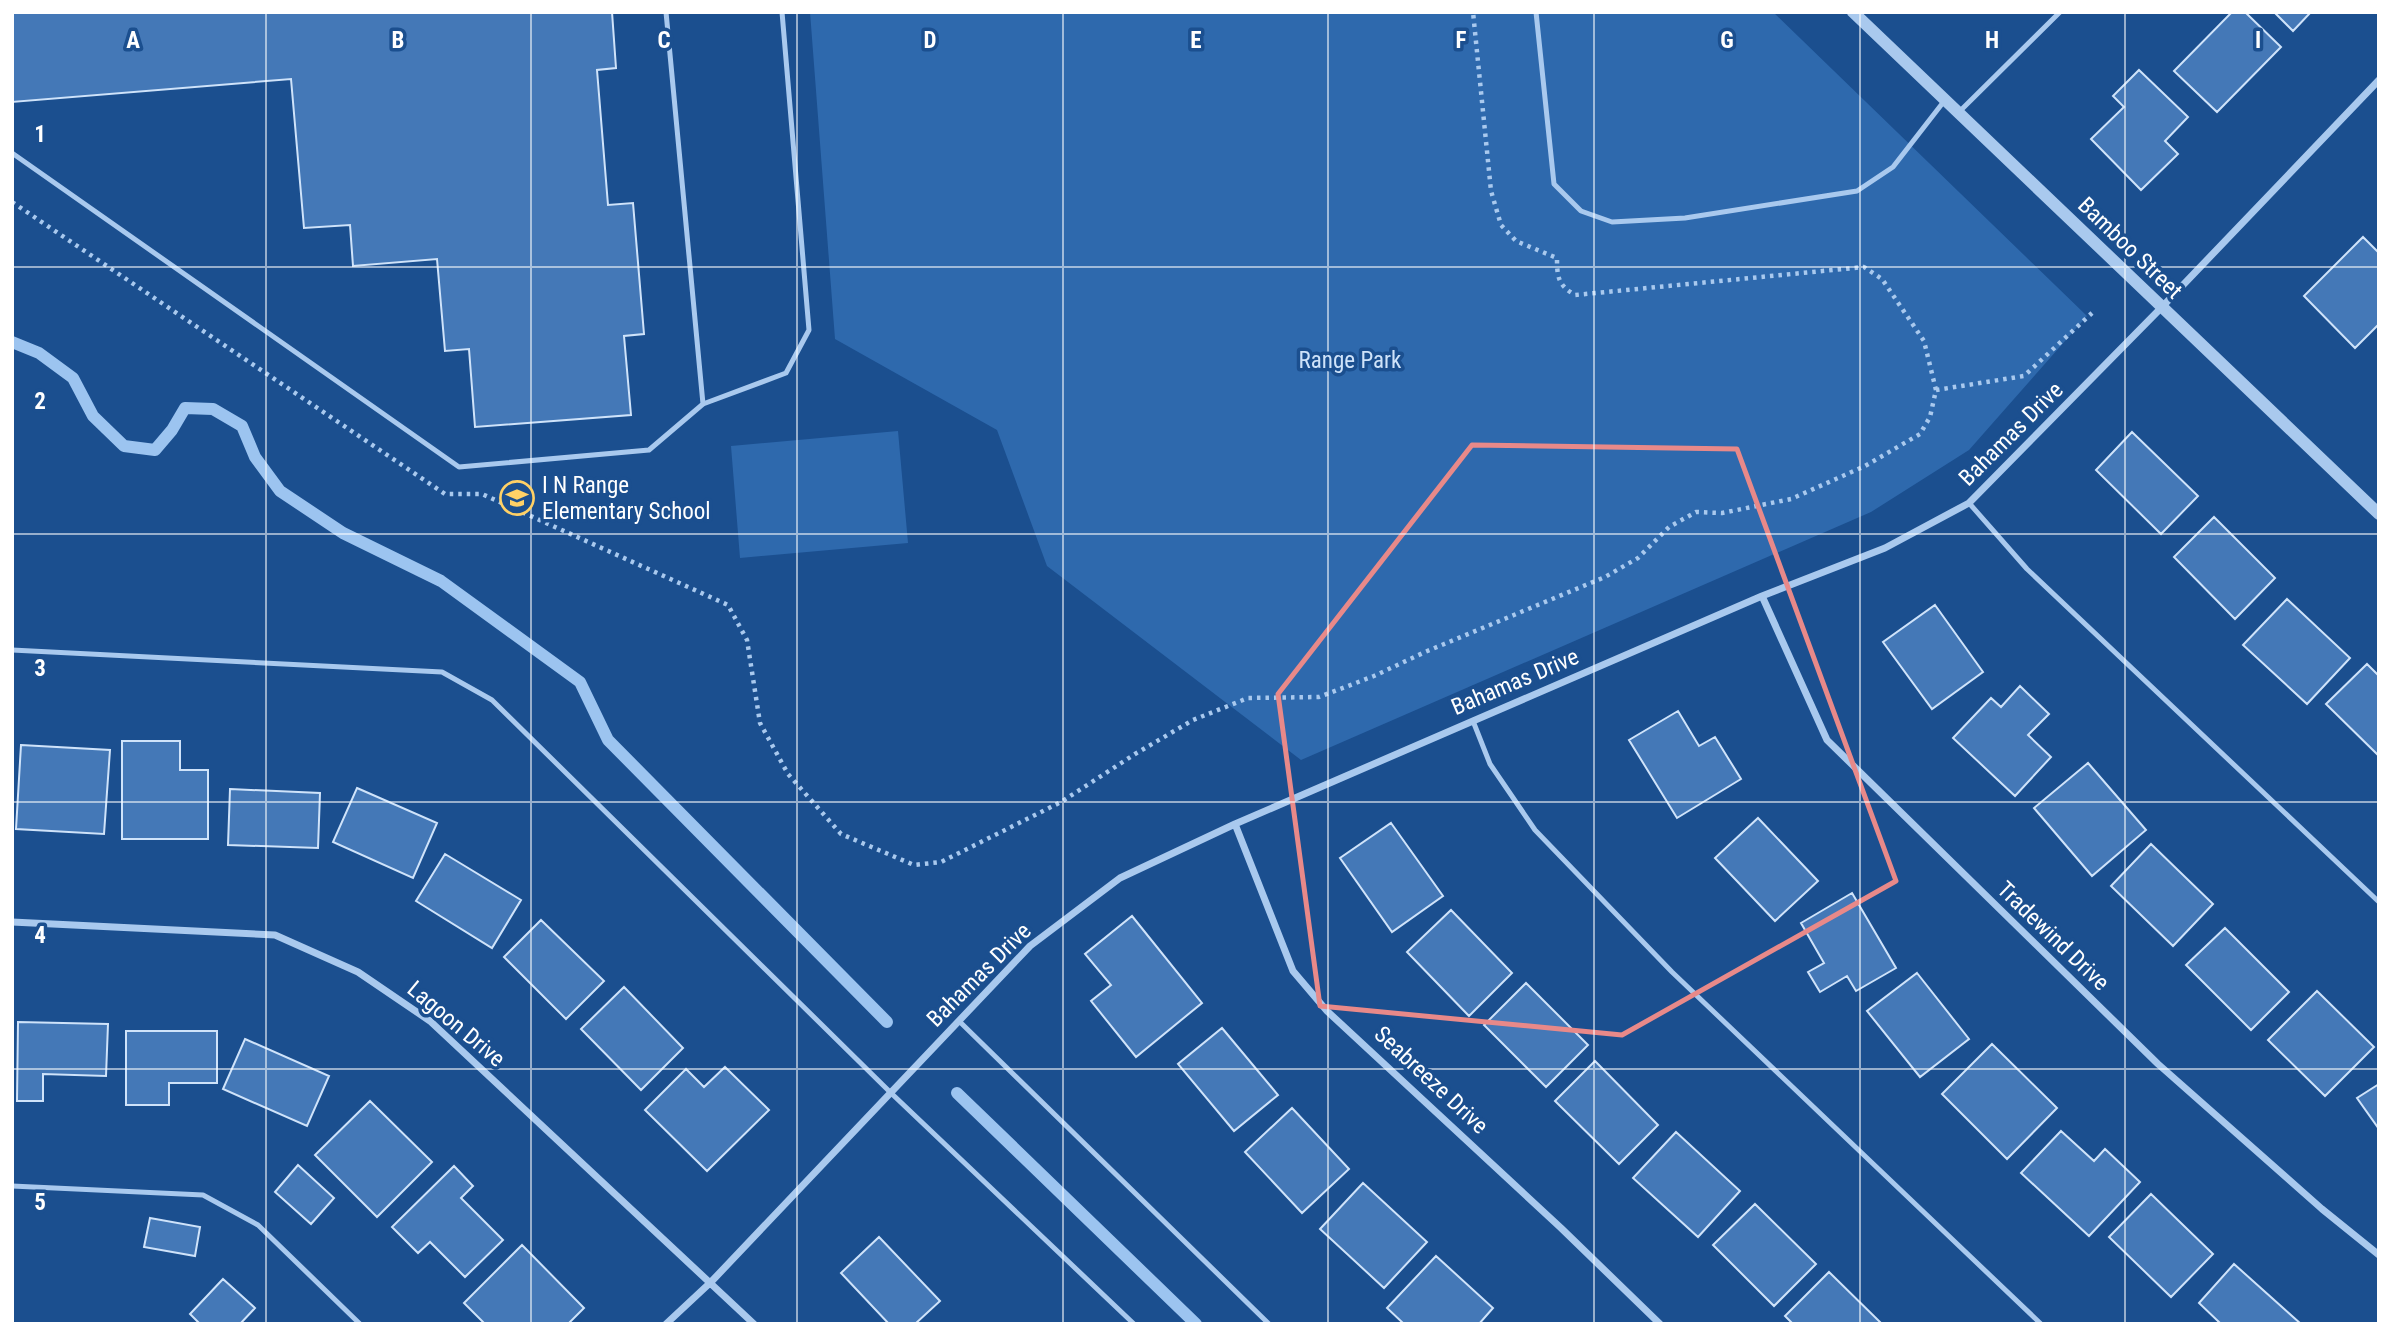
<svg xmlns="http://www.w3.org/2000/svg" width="2391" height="1336" viewBox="0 0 2391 1336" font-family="'Roboto Condensed',sans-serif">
<rect width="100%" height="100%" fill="#1b4f8f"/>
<path fill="#2e69ad" d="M810,12H1773L2087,316L1969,450L1871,512L1301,760L1047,566L997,430L835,339Z
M898,431L908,543L740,558L731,446Z"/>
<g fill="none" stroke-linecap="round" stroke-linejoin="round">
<path stroke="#9cc4f0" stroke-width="12" d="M12,342L39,353L73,378L93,416L124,446L155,450L172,430L185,408L213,409L242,426L255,457L280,491L343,533L441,581L580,682L608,740L887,1022
M957,1093L1196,1324"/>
</g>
<path fill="#4478b7" stroke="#cfe3fa" stroke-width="2" d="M12,12H612L616,68L597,70L608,205L633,203L644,334L624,336L631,415L475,427L469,349L445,351L437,259L353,266L350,225L304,228L291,79L12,102Z
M2232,12H2245L2281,47L2217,112L2174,71Z
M2274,12H2311L2293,31Z
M2139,70L2188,117L2165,141L2178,154L2141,190L2091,139L2124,107L2113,96Z
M2363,237L2379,253V324L2355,348L2304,296Z
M2132,432L2198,496L2161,534L2096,470Z
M2214,517L2275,578L2235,619L2174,557Z
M2287,599L2350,658L2307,704L2243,645Z
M1935,605L1983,672L1932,709L1883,642Z
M2367,664L2379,676V756L2326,704Z
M2020,686L2049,714L2028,735L2051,757L2015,796L1953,738L1991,698L2001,707Z
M1678,711L1699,746L1715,737L1741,779L1677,818L1629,740Z
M122,741H180V770H208V839H122Z
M21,745L110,750L104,834L16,829Z
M2088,763L2146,830L2092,876L2034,808Z
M357,788L437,823L413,878L333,842Z
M230,789L320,793L318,848L228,845Z
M1758,818L1818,881L1775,921L1715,858Z
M1391,823L1443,896L1392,932L1340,858Z
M2151,844L2213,904L2173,946L2111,886Z
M445,854L521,900L492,948L416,901Z
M1852,893L1896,968L1856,991L1847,976L1820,992L1808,972L1824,963L1801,923Z
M1451,910L1512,973L1469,1016L1407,952Z
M1132,916L1202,1003L1136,1057L1091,1001L1111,985L1085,954Z
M541,920L604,981L566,1019L504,957Z
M2225,928L2289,992L2251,1030L2186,965Z
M1917,973L1969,1039L1920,1077L1867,1011Z
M1526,983L1588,1045L1546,1087L1484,1025Z
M624,987L683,1048L641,1090L581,1029Z
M2317,991L2374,1047L2325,1096L2268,1040Z
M18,1022L108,1024L106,1076L43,1074V1101H17Z
M1222,1028L1278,1095L1234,1131L1178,1064Z
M126,1031H217V1083H169V1105H126Z
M245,1039L329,1076L307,1126L223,1089Z
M1992,1044L2057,1108L2007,1159L1942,1094Z
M1595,1061L1658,1125L1619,1164L1555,1101Z
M725,1067L769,1110L707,1171L645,1110L686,1069L704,1087Z
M2379,1084V1129L2357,1098Z
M370,1101L432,1162L377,1217L315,1155Z
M1292,1108L1349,1169L1302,1213L1245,1152Z
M2061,1131L2094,1161L2105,1149L2140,1182L2089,1236L2021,1173Z
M1676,1132L1740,1191L1698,1237L1633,1178Z
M298,1165L334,1198L311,1224L275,1192Z
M454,1166L473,1186L461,1198L503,1240L465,1277L430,1242L418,1253L392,1227Z
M1363,1183L1427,1242L1384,1288L1320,1229Z
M2151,1194L2213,1254L2171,1297L2109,1237Z
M1755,1204L1816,1264L1774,1306L1713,1245Z
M150,1218L200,1227L195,1256L144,1247Z
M879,1237L940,1301L915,1324H889L841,1273Z
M522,1245L584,1308L568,1324H485L464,1303Z
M1436,1256L1493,1308L1479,1324H1404L1387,1308Z
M2234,1264L2301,1324H2221L2199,1303Z
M1829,1272L1882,1324H1793L1785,1316Z
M223,1279L255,1308L240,1324H200L190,1314Z"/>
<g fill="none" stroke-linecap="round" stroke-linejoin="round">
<path stroke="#a9c9ee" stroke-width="4.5" stroke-dasharray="3.5 5" stroke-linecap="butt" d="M12,202L445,494H482L728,605L747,640L760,723L788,774L841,834L914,865L941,862L1061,802L1135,754L1193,720L1248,698L1319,697L1374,676L1425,652L1605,577L1638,558L1669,527L1696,512L1722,513L1791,499L1865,466L1920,434L1930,417L1936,390L1924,341L1882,279L1864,267L1575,295C1558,285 1557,277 1557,258L1516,241L1501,225L1491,191L1473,12
M1936,390L2024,376L2092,313"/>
<path stroke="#a9c9ee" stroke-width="5" d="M666,12L703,404
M1536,12L1554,184L1581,211L1612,222L1685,218L1857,191L1893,167L1945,100
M1958,113L2060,12
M12,153L459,467L649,450L703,404L786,373L809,330L782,12
M1969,503L2027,569L2379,902
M12,650L442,672L492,700L891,1093L1134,1324
M1473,721L1490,764L1535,830L1672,972L2041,1324
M959,1021L1269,1324
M12,1186L203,1195L258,1225L360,1324"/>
<path stroke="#a9c9ee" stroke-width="7" d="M1762,596L1827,740L2158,1064L2322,1209L2379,1255
M1235,824L1293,971L1327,1011L1561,1228L1660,1324
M12,922L275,935L358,972L430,1021L754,1324
M666,1324L711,1282L1030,946L1120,878L1235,824L1473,721L1762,596L1885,548L1969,503L2162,307L2379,80"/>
<path stroke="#a9c9ee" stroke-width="12" d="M1853,12L2379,514"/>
</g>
<path fill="none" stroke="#e88989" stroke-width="5" stroke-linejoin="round" d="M1472,445L1737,449L1896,881L1622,1035L1320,1006L1278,694Z"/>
<path fill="none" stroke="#fff" stroke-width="2" stroke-opacity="0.55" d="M266,12V1324M531,12V1324M797,12V1324M1063,12V1324M1328,12V1324M1594,12V1324M1860,12V1324M2125,12V1324M12,267H2379M12,534H2379M12,802H2379M12,1069H2379"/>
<defs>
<g id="school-ring" transform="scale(1.75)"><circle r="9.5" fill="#1b4f8f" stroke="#ffd166" stroke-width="1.5"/><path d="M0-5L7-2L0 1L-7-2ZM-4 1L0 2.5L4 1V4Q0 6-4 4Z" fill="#ffd166"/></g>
</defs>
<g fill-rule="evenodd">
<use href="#school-ring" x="517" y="498"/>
</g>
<g text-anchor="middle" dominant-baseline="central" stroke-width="7" stroke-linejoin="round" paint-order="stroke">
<g font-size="23" fill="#fff" stroke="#1b4f8f">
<text transform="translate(2130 248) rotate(44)">Bamboo Street</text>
<text transform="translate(2011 434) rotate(-45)">Bahamas Drive</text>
<text transform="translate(1515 682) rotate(-23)">Bahamas Drive</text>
<text transform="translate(2053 936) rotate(44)">Tradewind Drive</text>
<text transform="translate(979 975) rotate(-45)">Bahamas Drive</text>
<text transform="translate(456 1024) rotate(40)">Lagoon Drive</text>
<text transform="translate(1431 1080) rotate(43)">Seabreeze Drive</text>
</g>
<g font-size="23" fill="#cfe3fa" stroke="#1b4f8f">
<text x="1350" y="360">Range Park</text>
</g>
<g font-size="23" fill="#fff" stroke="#1b4f8f" text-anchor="start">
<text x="542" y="485">I N Range<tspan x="542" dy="26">Elementary School</tspan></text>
</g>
</g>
<g font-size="23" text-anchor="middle" font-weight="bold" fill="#fff" stroke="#1b4f8f" stroke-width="7" stroke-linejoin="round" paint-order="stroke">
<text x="133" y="48">A</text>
<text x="398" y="48">B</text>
<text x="664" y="48">C</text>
<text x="930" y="48">D</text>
<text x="1196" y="48">E</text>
<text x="1461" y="48">F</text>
<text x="1727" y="48">G</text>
<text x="1992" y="48">H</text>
<text x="2258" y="48">I</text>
<text x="40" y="142">1</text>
<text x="40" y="409">2</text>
<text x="40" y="676">3</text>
<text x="40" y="943">4</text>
<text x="40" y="1210">5</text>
</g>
<rect width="2391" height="1336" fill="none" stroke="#ffffff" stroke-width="28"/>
</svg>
